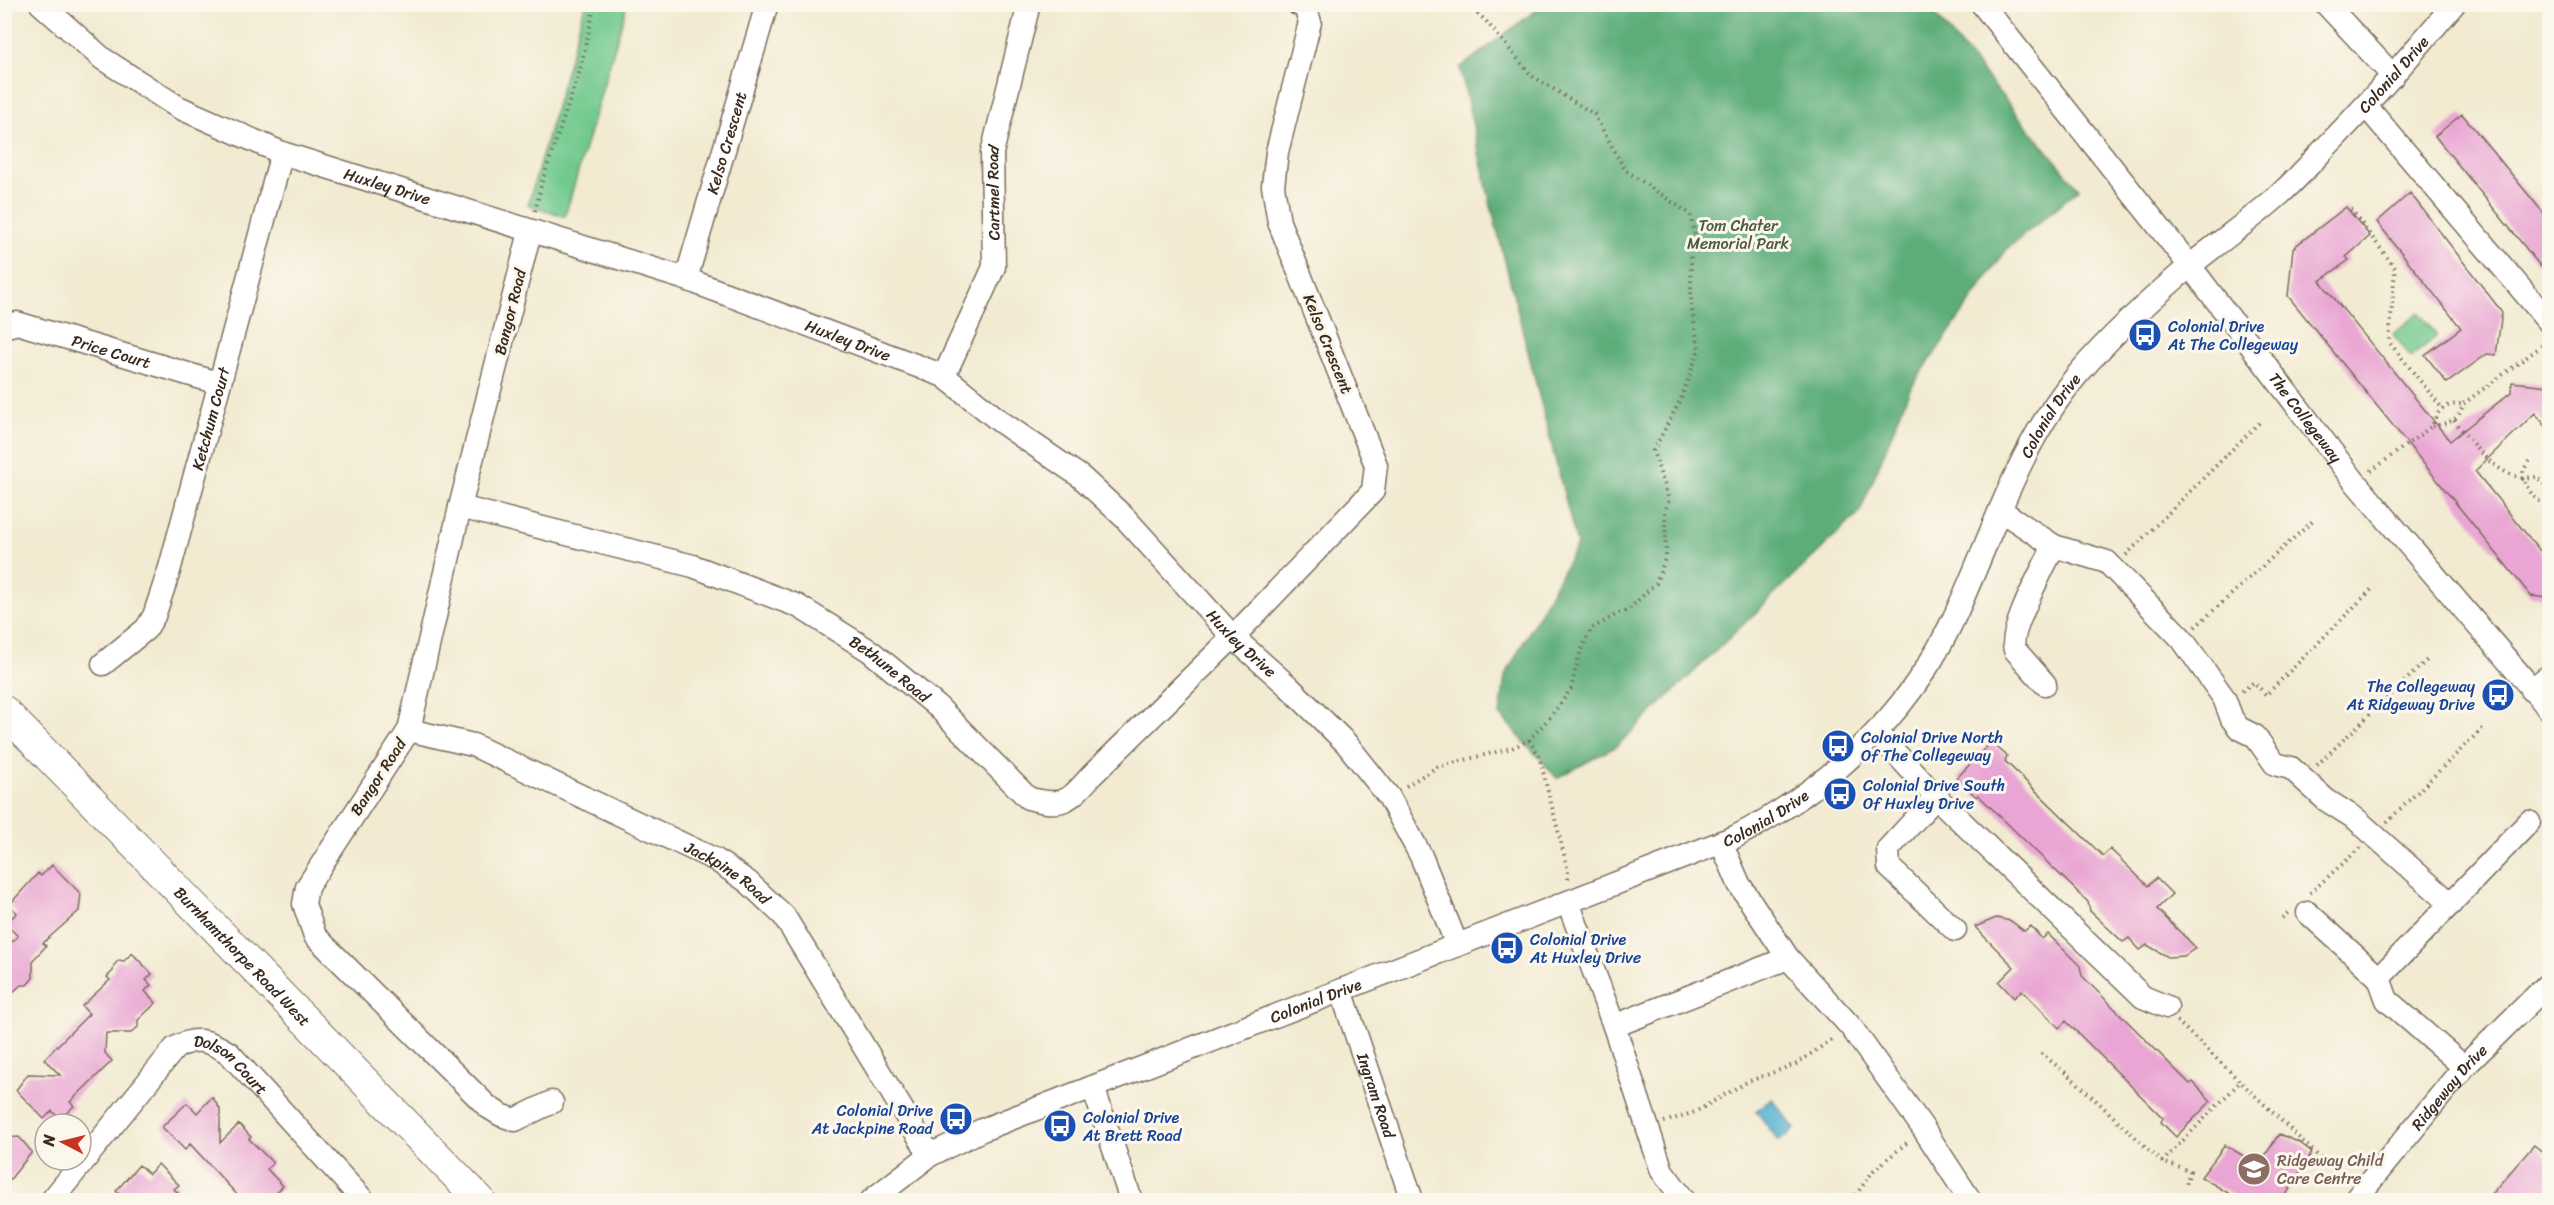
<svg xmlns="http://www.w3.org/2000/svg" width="2554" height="1205" viewBox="0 0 2554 1205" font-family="Sriracha,sans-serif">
<rect width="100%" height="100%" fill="#fbf7ec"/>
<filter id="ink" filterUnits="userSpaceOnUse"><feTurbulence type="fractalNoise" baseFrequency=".0167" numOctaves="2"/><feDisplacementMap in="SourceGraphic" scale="12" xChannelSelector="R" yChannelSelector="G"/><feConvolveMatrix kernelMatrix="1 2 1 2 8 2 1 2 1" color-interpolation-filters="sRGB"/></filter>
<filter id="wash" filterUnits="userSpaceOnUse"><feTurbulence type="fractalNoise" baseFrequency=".008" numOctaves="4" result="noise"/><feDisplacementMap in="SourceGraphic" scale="24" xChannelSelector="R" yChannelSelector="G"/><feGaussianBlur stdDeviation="1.35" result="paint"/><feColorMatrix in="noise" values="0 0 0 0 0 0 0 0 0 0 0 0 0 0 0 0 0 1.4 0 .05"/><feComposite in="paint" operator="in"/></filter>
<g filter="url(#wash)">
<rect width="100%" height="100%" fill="#f2ead1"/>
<path fill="#72c98f" stroke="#567a56" stroke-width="1.5" d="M585,5H627L565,216L528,205Z
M2419,313L2437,336L2411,357L2393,334Z"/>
<path fill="#5dad7a" stroke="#4c6c4c" stroke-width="1.5" d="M1543,5H1927L2079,189L2007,249L1910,389L1860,512L1617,746L1557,778L1500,715L1505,676L1577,545L1491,206L1460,68Z"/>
<path fill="#56b3d4" stroke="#486e79" stroke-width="1.5" d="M1772,1099L1795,1129L1779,1141L1756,1111Z"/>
<g id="blocks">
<path fill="#e9a5d3" d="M2462,114L2550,221V278L2435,136Z
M2410,193L2502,312L2496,355L2487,354L2447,383L2425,355L2461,328L2377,222Z
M2346,207L2370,236L2346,257L2349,260L2320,281L2450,441L2511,392L2512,382L2550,386V431L2535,413L2475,471L2550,563V598L2531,596L2288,296L2293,248Z
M1991,742L2007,756L2005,761L2103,856L2110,849L2148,886L2156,878L2172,894L2157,909L2196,948L2184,956L2168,957L2147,945L2140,950L2129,938L2123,942L2090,911L2088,902L1978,795L1976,797L1957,778Z
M52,865L81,894L79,911L43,943L46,946L33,960V978L27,985H21L4,1000V949L18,936L5,924L17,913L9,905L38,873L41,876Z
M1996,918L2011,921L2024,931L2031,926L2042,939L2048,934L2080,966L2082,976L2190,1084L2193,1082L2211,1101L2176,1137L2161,1122L2163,1118L2066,1021L2059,1028L2022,990L2014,998L1999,982L2014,967L1975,927Z
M132,953L152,974L146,980L151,985L145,991L156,1003L138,1020V1027L131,1033H106L105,1053L112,1061L70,1102L74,1106L60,1119L52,1111L44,1119L16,1090L28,1074L60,1075L44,1059L89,1014L82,1006L110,980L107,977L113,971L114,965L119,960L124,961Z
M212,1097L220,1109V1143L239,1124L251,1137L249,1139L273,1163L267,1169L283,1186L269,1200H242L190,1144L185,1150L162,1127L187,1103L197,1113Z
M2279,1134L2300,1143L2312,1152L2283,1200H2240L2201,1177L2225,1145L2259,1165Z
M19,1137L32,1152L4,1187V1138Z
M2534,1145L2550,1158V1200H2486Z
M158,1164L179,1185L174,1189L185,1200H125L116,1191L139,1165L149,1174Z"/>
</g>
</g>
<g filter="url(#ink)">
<use href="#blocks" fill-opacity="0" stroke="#7b6d5d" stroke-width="1.5"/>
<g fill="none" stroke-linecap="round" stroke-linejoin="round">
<g stroke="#7b6d5d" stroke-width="25">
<g id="minor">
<path id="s1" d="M41,4L103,59L178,107L282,153L686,279L944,376L1001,422L1081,477L1125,518L1233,637L1288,686L1346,743L1389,797L1421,856L1457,945"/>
<path id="s2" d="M1982,4L2190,266L2355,482L2550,710"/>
<path d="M2326,4L2393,76"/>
<path d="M2366,106L2550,323"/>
<path d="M530,232L460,507L409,730L307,887L304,904L315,936L488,1107L501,1115L515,1120L552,1102"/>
<path id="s3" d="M686,279L767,4"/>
<path id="s4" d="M4,327L17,323L218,383"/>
<path id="s5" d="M944,376L994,267L992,153L1029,4"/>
<path id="s6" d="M460,507L693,566L798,606L870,651L938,707L1028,798C1063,808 1069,801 1092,775L1233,637L1373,491L1376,465L1279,222L1273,186L1277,152L1310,22L1305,7L1298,4"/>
<path d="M2000,510L2054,546L2107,562L2182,639L2224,698L2232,719L2239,728L2255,736L2275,764L2291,768L2326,800L2356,819L2451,904"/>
<path id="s7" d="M103,664L146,629L154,616L169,571L282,153"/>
<path d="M2045,684L2015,650C2007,633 2045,565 2054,546"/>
<path d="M2531,690L2550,675"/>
<path id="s8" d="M409,730L473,745L716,860L748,882L784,916L930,1155"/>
<path d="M1877,733L1936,797L2143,997L2167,1007"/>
<path d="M1936,797L1888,849L1889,867L1955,930"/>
<path d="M1721,842L1739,884L1788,958L1851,1027L1923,1128L1970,1200"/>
<path d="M1568,902L1614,1026L1662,1171L1684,1200"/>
<path d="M2308,913L2379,978"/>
<path id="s9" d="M1341,990L1412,1200"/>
<path d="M1614,1026L1788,958"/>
<path d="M2464,1067L2387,1000L2379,978L2529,822"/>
<path d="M1093,1087L1131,1200"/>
<path id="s10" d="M52,1200L175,1048C197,1036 208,1040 229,1053L363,1200"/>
<path id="s11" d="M872,1200L930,1155L982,1130L1735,837C1827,789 1906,718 1951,624C1992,539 2016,447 2078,374C2111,335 2152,298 2191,265C2220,241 2251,220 2279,195C2296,180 2311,163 2326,147C2371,101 2413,53 2454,4"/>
<path id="s12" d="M2355,1200L2464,1067L2550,982"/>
</g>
</g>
<g stroke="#7b6d5d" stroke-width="32">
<g id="major">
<path id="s13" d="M4,711L480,1200"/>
</g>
</g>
<path stroke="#7b6d5d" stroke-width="4" stroke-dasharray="1.5 4.5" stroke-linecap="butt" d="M2351,209L2395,268L2389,342L2442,408
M535,211L542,182L580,70L595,4
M2454,420C2474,445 2490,471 2523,478C2529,491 2534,502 2550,505
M2432,426C2448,423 2459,422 2463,404L2547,342
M2529,461L2523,471V478L2536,477L2550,487
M2371,471L2432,426C2438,408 2445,404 2463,404
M2126,555L2262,420
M2195,627L2315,519
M2242,691L2254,682L2266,695L2372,589
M1529,740L1539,756L1568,870V880
M2317,765L2427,660
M1406,786L1437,767L1512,748L1529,740L1552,715L1571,689L1579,656L1591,629L1619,613L1627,611L1656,583L1666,556L1665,510L1669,500L1653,451L1681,399L1699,349L1691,305V257L1695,235L1690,214L1625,170L1594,114L1532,76L1485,20L1466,4
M2387,822L2483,728
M2310,893L2360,848
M2282,918L2289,912
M2177,1021L2336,1173L2347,1180
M2041,1053L2073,1079L2162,1162L2190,1171L2185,1188
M1664,1122L1695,1112L1747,1082L1796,1064L1834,1038
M2162,1162L2240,1082
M1852,1200L1874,1170L1909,1141"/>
<use href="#minor" stroke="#fff" stroke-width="22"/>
<use href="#major" stroke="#fff" stroke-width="30"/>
</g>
</g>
<defs>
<g id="bus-disc" transform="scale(1.725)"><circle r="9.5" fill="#1a4fb4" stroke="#fbf7ec"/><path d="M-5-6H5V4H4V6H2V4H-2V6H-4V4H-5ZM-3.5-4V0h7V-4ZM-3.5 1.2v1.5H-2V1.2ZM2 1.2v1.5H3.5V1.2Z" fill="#fff"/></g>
<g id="school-disc" transform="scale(1.725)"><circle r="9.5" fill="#8d6e63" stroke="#fbf7ec"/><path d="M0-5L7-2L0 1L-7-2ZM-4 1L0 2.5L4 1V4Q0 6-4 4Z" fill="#fff"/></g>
</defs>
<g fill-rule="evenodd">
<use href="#bus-disc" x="2145" y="335"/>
<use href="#bus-disc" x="2498" y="695"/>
<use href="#bus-disc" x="1838" y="746"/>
<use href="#bus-disc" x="1840" y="794"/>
<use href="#bus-disc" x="1507" y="948"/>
<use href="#bus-disc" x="956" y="1119"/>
<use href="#bus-disc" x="1060" y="1126"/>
<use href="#school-disc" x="2254" y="1169"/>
</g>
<g text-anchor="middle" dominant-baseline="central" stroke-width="6" stroke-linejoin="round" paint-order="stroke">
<g font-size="16" fill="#3b2a1e" stroke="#fbf7ec">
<text stroke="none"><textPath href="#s11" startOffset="1965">Colonial Drive</textPath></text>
<text stroke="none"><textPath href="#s3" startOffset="142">Kelso Crescent</textPath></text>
<text stroke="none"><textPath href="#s1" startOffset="396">Huxley Drive</textPath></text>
<text stroke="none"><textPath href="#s5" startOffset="194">Cartmel Road</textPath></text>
<text transform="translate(510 312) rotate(-76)">Bangor Road</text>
<text stroke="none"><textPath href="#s1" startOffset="882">Huxley Drive</textPath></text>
<text transform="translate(1328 344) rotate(68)">Kelso Crescent</text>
<text stroke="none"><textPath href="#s4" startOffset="112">Price Court</textPath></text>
<text stroke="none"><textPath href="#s11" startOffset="1479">Colonial Drive</textPath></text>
<text stroke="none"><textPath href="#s2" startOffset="525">The Collegeway</textPath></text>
<text stroke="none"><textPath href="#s7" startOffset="276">Ketchum Court</textPath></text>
<text stroke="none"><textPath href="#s1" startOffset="1386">Huxley Drive</textPath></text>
<text stroke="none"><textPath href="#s6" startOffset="464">Bethune Road</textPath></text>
<text transform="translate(378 777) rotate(-57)">Bangor Road</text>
<text stroke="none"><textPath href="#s11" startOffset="975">Colonial Drive</textPath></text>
<text stroke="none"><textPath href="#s8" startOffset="351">Jackpine Road</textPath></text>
<text stroke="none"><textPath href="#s13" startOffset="342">Burnhamthorpe Road West</textPath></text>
<text stroke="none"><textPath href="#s11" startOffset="489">Colonial Drive</textPath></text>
<text stroke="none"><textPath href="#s10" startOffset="261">Dolson Court</textPath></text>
<text stroke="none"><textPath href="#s12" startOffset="147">Ridgeway Drive</textPath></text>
<text stroke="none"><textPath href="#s9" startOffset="111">Ingram Road</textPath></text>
</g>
<g font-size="16" fill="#4c5a40" stroke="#fbf7ec">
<text x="1738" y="225">Tom Chater<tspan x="1738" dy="18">Memorial Park</tspan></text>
</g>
<g font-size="16" fill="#164399" stroke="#fbf7ec" text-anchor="start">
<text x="2168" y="326">Colonial Drive<tspan x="2168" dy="18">At The Collegeway</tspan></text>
<text x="2475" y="686" text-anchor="end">The Collegeway<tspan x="2475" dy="18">At Ridgeway Drive</tspan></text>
<text x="1861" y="737">Colonial Drive North<tspan x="1861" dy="18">Of The Collegeway</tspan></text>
<text x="1863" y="785">Colonial Drive South<tspan x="1863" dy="18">Of Huxley Drive</tspan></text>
<text x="1530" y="939">Colonial Drive<tspan x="1530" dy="18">At Huxley Drive</tspan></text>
<text x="933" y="1110" text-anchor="end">Colonial Drive<tspan x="933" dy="18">At Jackpine Road</tspan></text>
<text x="1083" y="1117">Colonial Drive<tspan x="1083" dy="18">At Brett Road</tspan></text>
</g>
<g font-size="16" fill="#785e54" stroke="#fbf7ec" text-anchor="start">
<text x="2277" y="1160">Ridgeway Child<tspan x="2277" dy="18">Care Centre</tspan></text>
</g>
</g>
<rect width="2554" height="1205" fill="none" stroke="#fbf7ec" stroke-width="24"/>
<g transform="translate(63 1142) rotate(277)"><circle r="28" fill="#fbf7ec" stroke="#aea59a" stroke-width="1.5"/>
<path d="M0-4.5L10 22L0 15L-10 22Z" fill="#c8321e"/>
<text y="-9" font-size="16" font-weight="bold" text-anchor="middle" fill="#3b2a1e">N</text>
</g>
</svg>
